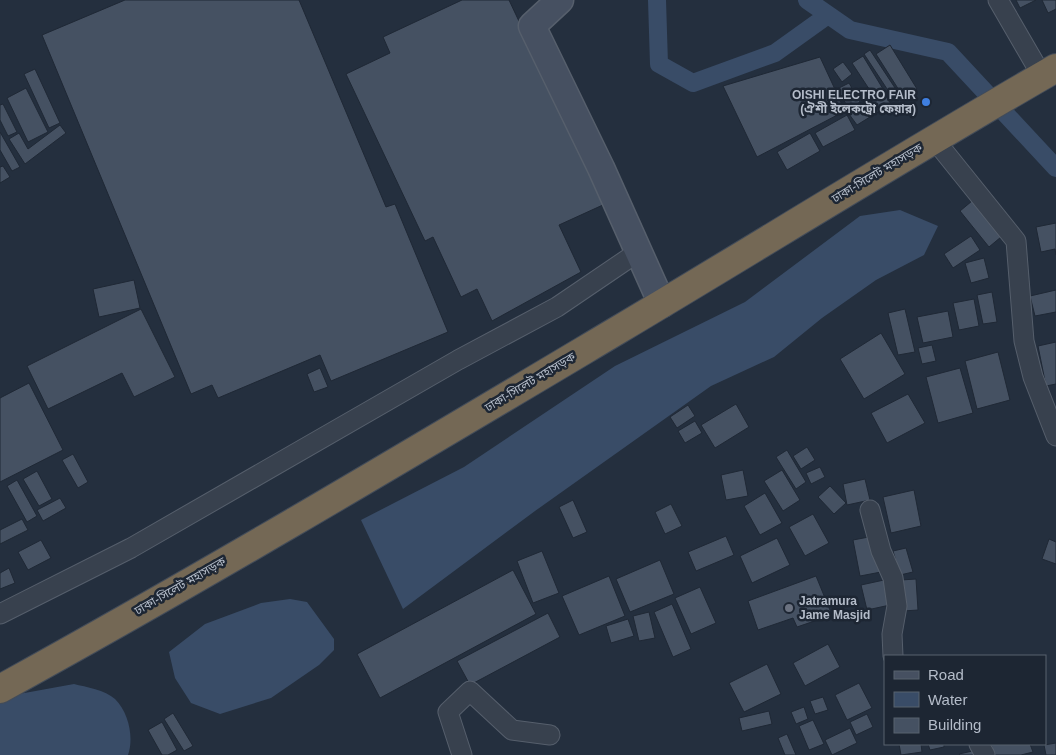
<svg xmlns="http://www.w3.org/2000/svg" width="1056" height="755" viewBox="0 0 1056 755" font-family="Helvetica,'Noto Sans Bengali',sans-serif">
<rect width="100%" height="100%" fill="#242f3e"/>
<path fill="#394c67" d="M900,210L938,226L924,255L876,280L822,318L774,357L711,386L535,511L403,609L361,520L464,467L615,366L745,302L860,216Z
M290,599L307,602L334,639V650L319,665L271,698L220,714L191,703L175,678L169,652L205,624L261,603Z
M74,684C86,687 105,690 115,699C129,713 134,738 128,755H0V701L19,694Z"/>
<g fill="none" stroke-linecap="round" stroke-linejoin="round">
<path stroke="#394c67" stroke-width="18" d="M657,0L659,64L693,83L775,53L828,15
M807,0L850,30L948,52L1056,168"/>
</g>
<path fill="#455162" stroke="#1f2835" d="M125,0H299L386,207L395,204L448,332L331,381L320,355L218,398L212,385L191,394L42,35Z
M462,0H509L605,204L559,225L581,272L492,321L477,289L461,297L433,237L425,241L346,74L390,53L383,37Z
M1016,0H1036L1020,8Z
M1042,0H1056V9L1048,13Z
M890,45L917,89L904,98L876,54Z
M870,50L899,94L893,98L864,54Z
M863,56L883,89L873,95L852,63Z
M820,57L845,111L757,157L723,86Z
M843,62L852,74L842,82L833,69Z
M35,69L60,123L49,128L24,74Z
M849,83L860,102L849,109L837,89Z
M26,88L48,132L28,142L7,98Z
M883,92L891,104L857,125L849,114Z
M3,104L17,132L8,136L0,120V105Z
M847,115L855,130L823,147L815,133Z
M60,125L66,133L25,164L9,139L19,133L28,149Z
M0,132L20,167L12,171L0,150Z
M810,133L820,151L787,170L777,152Z
M3,166L10,177L0,183V167Z
M972,201L1001,237L989,247L960,211Z
M1056,223V255L1055,249L1041,252L1036,227Z
M971,236L980,250L953,268L944,254Z
M984,258L989,278L971,283L965,263Z
M134,280L140,308L99,317L93,289Z
M1056,290V312L1035,316L1030,296Z
M992,292L997,322L983,324L977,295Z
M974,299L979,326L959,330L953,303Z
M141,309L175,377L134,397L122,373L48,409L27,366Z
M905,309L915,352L898,355L888,313Z
M948,311L953,337L923,343L917,317Z
M881,333L905,374L864,399L840,359Z
M1056,342V384L1046,386L1038,346Z
M932,345L936,361L922,364L918,348Z
M998,352L1010,400L977,409L965,361Z
M320,368L328,387L314,392L307,374Z
M960,368L973,413L938,423L926,377Z
M29,383L63,450L0,482V398Z
M908,394L925,423L887,443L871,413Z
M736,404L749,427L715,448L701,425Z
M688,405L695,416L677,428L670,417Z
M695,421L702,433L685,443L678,431Z
M807,447L815,460L801,469L793,456Z
M787,450L806,482L796,489L776,457Z
M73,454L88,482L78,488L62,460Z
M820,467L825,477L811,484L806,473Z
M743,470L748,496L726,500L721,475Z
M782,470L800,500L783,511L764,481Z
M37,471L52,499L39,506L23,479Z
M865,479L870,500L847,505L843,484Z
M17,480L37,516L27,522L7,486Z
M830,486L846,503L834,514L818,497Z
M914,490L921,526L891,533L883,497Z
M765,493L782,523L760,535L744,506Z
M60,498L66,508L43,521L37,510Z
M573,500L587,532L573,538L559,507Z
M671,504L682,526L665,534L655,512Z
M813,514L829,543L805,556L789,527Z
M22,519L28,530L0,544V530Z
M726,536L734,555L696,571L688,552Z
M874,536L881,572L860,576L853,540Z
M777,538L790,565L752,583L740,556Z
M1049,539L1056,542V564L1042,559Z
M41,540L51,558L28,570L18,552Z
M906,548L913,572L900,575L893,551Z
M542,551L559,593L533,603L517,561Z
M660,560L674,594L630,612L616,579Z
M9,568L15,583L0,589V573Z
M513,570L536,614L380,698L357,654Z
M609,576L625,616L579,635L562,596Z
M816,576L832,615L797,627L793,618L758,630L748,601Z
M916,579L918,610L903,611L901,580Z
M884,580L890,605L867,610L861,585Z
M700,587L716,623L691,634L675,598Z
M672,604L691,649L673,657L654,612Z
M649,612L655,638L639,641L633,616Z
M548,613L560,637L470,685L457,661Z
M628,619L634,636L611,643L606,626Z
M828,644L840,667L805,686L793,663Z
M767,664L781,694L744,712L729,683Z
M859,683L872,708L847,720L835,695Z
M823,697L828,710L815,714L810,701Z
M804,707L808,719L796,724L791,712Z
M769,711L772,724L742,731L739,718Z
M173,713L193,746L184,751L164,719Z
M867,714L873,727L856,735L850,722Z
M813,720L824,744L809,750L799,726Z
M162,722L177,750L168,755H162L148,730Z
M850,728L857,743L832,755L825,740Z
M787,734L796,755H785L778,738Z
M1056,743V755H1046L1044,745Z
M899,744H921L922,752L901,755Z
M928,744H944V747L930,750Z
M991,744H1030L1033,752L1021,755H994Z
M977,750L978,755H960L959,754Z"/>
<g fill="none" stroke-linecap="round" stroke-linejoin="round">
<g stroke="#565f6c" stroke-width="21">
<path id="street" d="M998,0L1042,76
M934,139L1016,241L1024,341L1033,377L1056,436
M870,510L881,551L893,578L897,606L892,634L893,656
M0,614L131,548L458,360L557,307L638,252
M979,744L985,755
M462,755L448,712L470,691L512,730L550,735"/>
</g>
<g stroke="#565f6c" stroke-width="29">
<path id="secondary" d="M560,0L532,26L601,168L662,304"/>
</g>
<g stroke="#434c59" stroke-width="30">
<path id="highway" d="M0,689C209,574 413,452 618,330C764,243 908,153 1056,68"/>
</g>
<use href="#street" stroke="#38414e" stroke-width="19"/>
<use href="#secondary" stroke="#465061" stroke-width="26"/>
<use href="#highway" stroke="#746855" stroke-width="28"/>
</g>
<circle fill="#3f7fe0" stroke="#1d2633" stroke-width="2" cx="926" cy="102" r="5"/>
<circle fill="#6b7280" stroke="#1d2633" stroke-width="2" cx="789" cy="608" r="5"/>
<g text-anchor="middle" dominant-baseline="central" stroke-width="5" stroke-linejoin="round" paint-order="stroke">
<g font-size="12" font-weight="bold" fill="#b4bcc9" stroke="#1d2633" text-anchor="end">
<text x="916" y="95">OISHI ELECTRO FAIR<tspan x="916" dy="14">(ঐশী ইলেকট্রো ফেয়ার)</tspan></text>
<text x="799" y="601" text-anchor="start">Jatramura<tspan x="799" dy="14">Jame Masjid</tspan></text>
</g>
<g font-size="12" fill="#b4bcc9" stroke="#1d2633">
<text transform="translate(877 173) rotate(-31)">ঢাকা-সিলেট মহাসড়ক</text>
<text transform="translate(530 382) rotate(-31)">ঢাকা-সিলেট মহাসড়ক</text>
<text transform="translate(180 586) rotate(-30)">ঢাকা-সিলেট মহাসড়ক</text>
</g>
</g>
<rect x="884" y="655" width="162" height="90" fill="#1d2633" stroke="#59626f"/>
<rect x="894" y="671" width="25" height="8" fill="#465061" stroke="#59626f"/>
<text x="928" y="680" font-size="15" fill="#b4bcc9">Road</text>
<rect x="894" y="692" width="25" height="15" fill="#394c67" stroke="#59626f"/>
<text x="928" y="705" font-size="15" fill="#b4bcc9">Water</text>
<rect x="894" y="718" width="25" height="15" fill="#455162" stroke="#59626f"/>
<text x="928" y="730" font-size="15" fill="#b4bcc9">Building</text>
</svg>
